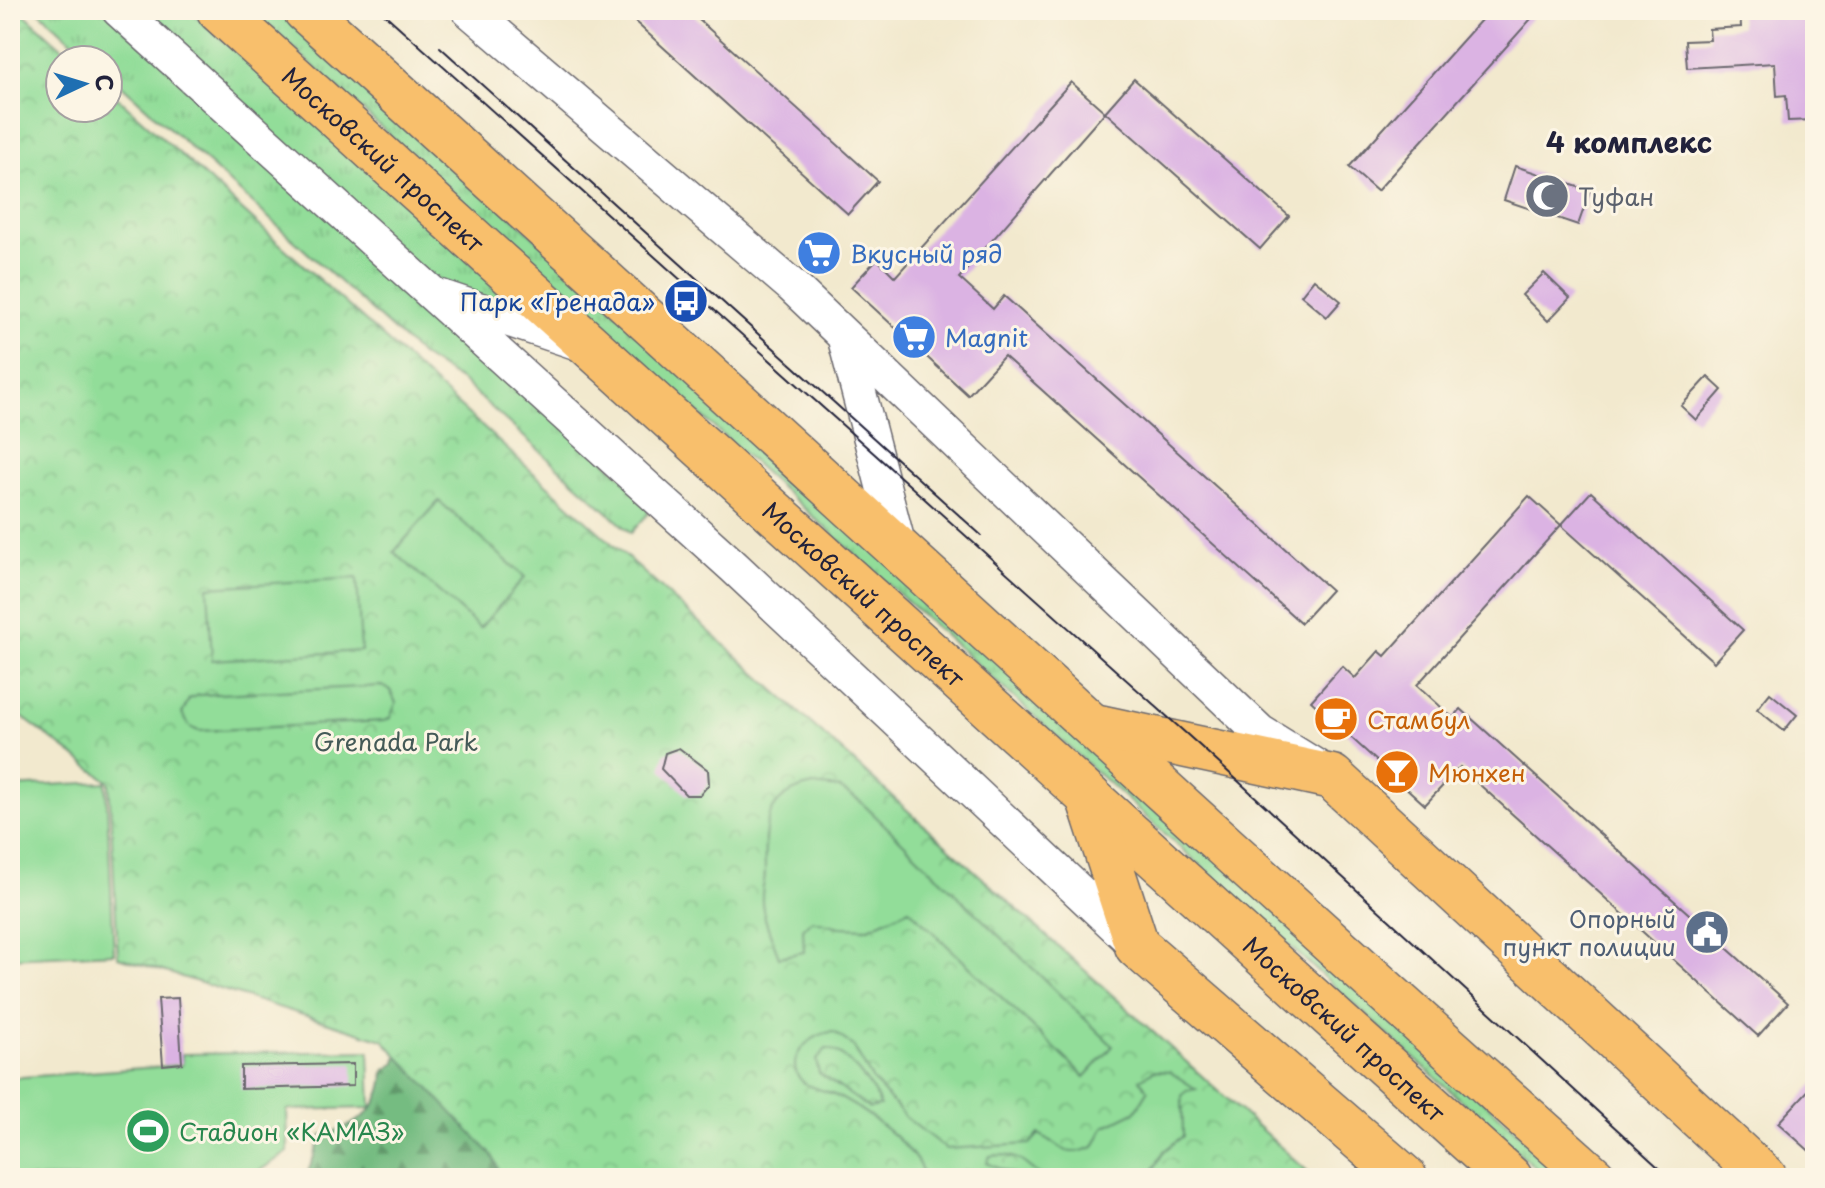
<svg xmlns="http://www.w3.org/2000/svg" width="1825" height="1188" viewBox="0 0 1825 1188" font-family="'Playpen Sans',sans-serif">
<defs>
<pattern id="grass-tufts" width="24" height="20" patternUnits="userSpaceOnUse" patternTransform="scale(2)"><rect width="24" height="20" fill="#92dd99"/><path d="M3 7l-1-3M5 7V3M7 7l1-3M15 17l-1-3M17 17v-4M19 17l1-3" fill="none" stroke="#7ebd85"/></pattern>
<pattern id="forest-firs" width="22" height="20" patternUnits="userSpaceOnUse" patternTransform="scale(2)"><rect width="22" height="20" fill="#75bc81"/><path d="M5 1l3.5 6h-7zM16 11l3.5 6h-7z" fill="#60986b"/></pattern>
<pattern id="park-crowns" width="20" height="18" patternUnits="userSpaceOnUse" patternTransform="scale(2)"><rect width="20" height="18" fill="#92dd99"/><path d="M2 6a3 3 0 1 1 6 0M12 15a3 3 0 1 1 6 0" fill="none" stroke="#7ebd85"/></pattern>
</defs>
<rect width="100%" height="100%" fill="#fcf5e5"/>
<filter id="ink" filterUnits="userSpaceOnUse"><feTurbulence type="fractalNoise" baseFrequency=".0125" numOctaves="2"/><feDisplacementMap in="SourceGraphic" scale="16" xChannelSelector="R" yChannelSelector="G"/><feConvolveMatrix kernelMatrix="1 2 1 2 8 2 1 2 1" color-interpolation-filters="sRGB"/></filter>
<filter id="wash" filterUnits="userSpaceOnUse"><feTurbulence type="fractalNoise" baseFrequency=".006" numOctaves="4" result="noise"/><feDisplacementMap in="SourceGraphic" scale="32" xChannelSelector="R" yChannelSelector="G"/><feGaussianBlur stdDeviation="1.8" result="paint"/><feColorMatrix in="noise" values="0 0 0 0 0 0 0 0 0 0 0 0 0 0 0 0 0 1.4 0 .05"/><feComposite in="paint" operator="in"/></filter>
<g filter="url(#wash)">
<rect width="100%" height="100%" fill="#f2e9ce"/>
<path fill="url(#grass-tufts)" stroke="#5a806a" stroke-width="2" d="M38,10H108L647,499L648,514L631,533L463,382L422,356L108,73V60H93Z
M129,10H189L528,314L417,274Z
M251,10H285L1568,1178H1547Z"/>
<path fill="url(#forest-firs)" stroke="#4c6f5e" stroke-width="2" d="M456,1029L502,1178H312L308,1172L322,1135C357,1126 383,1110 384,1071L396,1063L399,1046Z"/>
<path fill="url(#park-crowns)" stroke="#5a806a" stroke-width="2" d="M10,10H20L76,60H60V108H108V89L1315,1178H489L498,1168L492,1155L383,1040L118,957L109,782L10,708Z"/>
<path fill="#92dd99" stroke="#5a806a" stroke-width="2" fill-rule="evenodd" d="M439,501L525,577L480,628L394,552Z
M357,578L361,651L212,660L208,587Z
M382,686L390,690L396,703L390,718L384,721L199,731L191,728L182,714L189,699L198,695Z
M106,782L114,953L10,958V787Z
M813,785L839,788L861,802L1113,1046L1085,1077L909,909L869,928L840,927L812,920L803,929L804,952L779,957C773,940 761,915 762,897C762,888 765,880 765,872C764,829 762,795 813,785Z
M834,1032L853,1046L872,1079L905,1117L946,1149L1030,1144L1039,1134C1063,1147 1063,1159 1094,1147L1104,1127L1135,1112L1148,1091L1140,1079L1154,1071L1170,1072L1196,1089L1186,1091L1182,1096L1183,1136L1164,1151L1149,1178C1129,1178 1061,1183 1047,1178C1024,1170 1025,1151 990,1156L987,1163L1022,1178C1001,1178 982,1171 963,1171L961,1178H924C919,1147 858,1105 830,1093C821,1089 810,1089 802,1081C781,1059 812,1032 834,1032ZM826,1049C843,1048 877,1091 880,1106L869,1108L819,1073L816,1060Z
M369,1051L371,1108L287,1110L288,1152L248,1178H10V1078L182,1065V1054Z"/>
<g id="blocks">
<path fill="#dbb3e3" d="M622,10H688L878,181L848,214Z
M1490,10H1539L1377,191L1349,167Z
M1740,10H1815V28H1808L1813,120L1788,121L1786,95L1777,96L1775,63L1687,68L1685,41L1710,40L1709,29L1741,27Z
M1134,79L1289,216L1260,249L1105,112Z
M1071,82L1105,112L959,278L993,309L1004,296L1331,590L1301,623L1004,356L968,395L851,287L877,259L895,277Z
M1515,166L1590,191L1578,225L1504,200Z
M1544,273L1570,298L1548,321L1522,295Z
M1314,279L1341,301L1327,317L1301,295Z
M1708,377L1722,390L1696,420L1681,406Z
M1591,492L1743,630L1714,662L1561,525Z
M1529,496L1561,525L1417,685L1453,718L1461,709L1788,1003L1758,1036L1460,767L1425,805L1311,701L1342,666L1355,678L1379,651L1385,656Z
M1770,693L1797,715L1784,731L1757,709Z
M679,748L708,770L709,784L700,795H686L661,769L665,753Z
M178,998L182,1063L163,1065L158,999Z
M353,1064V1086L241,1089V1066Z
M1815,1083V1156L1778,1123Z"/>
</g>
</g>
<g filter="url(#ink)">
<use href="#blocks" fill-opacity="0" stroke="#6b686e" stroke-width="2"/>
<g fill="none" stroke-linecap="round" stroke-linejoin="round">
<g stroke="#6b686e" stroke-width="37">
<path id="minor" d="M119,10L734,567L1137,946
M469,10L792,286L1260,732L1315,766
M441,297L585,345
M845,339L900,551"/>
</g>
<g stroke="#6b686e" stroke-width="47">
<g id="major">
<path id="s1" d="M219,10L1510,1178"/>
<path d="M305,10C736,398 1161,793 1594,1178"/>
<path d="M1094,726L1332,777L1765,1178"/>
<path d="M1088,796L1137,946L1405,1178"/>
</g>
</g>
<use href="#minor" stroke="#fff" stroke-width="34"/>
<use href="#major" stroke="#f8bf6c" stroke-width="44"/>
<path stroke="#22223b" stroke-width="2" d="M380,10L1200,746L1670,1178
M440,47L981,535"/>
</g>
</g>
<defs>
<g id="mosque-disc" transform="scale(2.3)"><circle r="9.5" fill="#6b7280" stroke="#fcf5e5"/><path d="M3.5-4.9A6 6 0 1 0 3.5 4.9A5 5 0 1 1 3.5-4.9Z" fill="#fff"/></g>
<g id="supermarket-disc" transform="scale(2.3)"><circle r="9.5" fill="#3f7fe0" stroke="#fcf5e5"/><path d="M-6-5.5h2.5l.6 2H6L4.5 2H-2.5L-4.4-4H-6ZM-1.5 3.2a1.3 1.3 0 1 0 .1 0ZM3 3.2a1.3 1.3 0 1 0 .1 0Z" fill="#fff"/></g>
<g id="bus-disc" transform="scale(2.3)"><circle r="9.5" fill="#1a4fb4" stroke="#fcf5e5"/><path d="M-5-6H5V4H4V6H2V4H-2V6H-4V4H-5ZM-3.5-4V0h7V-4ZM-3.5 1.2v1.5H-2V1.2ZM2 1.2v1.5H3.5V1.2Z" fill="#fff"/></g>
<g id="cafe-disc" transform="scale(2.3)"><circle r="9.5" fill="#e8710a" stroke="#fcf5e5"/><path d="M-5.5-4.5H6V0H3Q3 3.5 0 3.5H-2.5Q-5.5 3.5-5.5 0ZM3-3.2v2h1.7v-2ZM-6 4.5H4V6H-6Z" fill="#fff"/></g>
<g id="bar-disc" transform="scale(2.3)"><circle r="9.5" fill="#e8710a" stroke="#fcf5e5"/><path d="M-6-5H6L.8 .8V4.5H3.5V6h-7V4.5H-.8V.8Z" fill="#fff"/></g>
<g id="civic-disc" transform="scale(2.3)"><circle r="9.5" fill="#5c6f8a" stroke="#fcf5e5"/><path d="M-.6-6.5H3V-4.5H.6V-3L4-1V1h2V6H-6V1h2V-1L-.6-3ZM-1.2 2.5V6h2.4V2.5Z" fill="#fff"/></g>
<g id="stadium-disc" transform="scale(2.3)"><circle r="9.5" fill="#2e9e5b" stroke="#fcf5e5"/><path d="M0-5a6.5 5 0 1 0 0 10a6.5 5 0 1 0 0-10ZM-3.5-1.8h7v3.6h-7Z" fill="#fff"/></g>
</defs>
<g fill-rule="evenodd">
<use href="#mosque-disc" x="1547" y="196"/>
<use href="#supermarket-disc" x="819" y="253"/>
<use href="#bus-disc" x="686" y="301"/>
<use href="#supermarket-disc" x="914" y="337"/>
<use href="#cafe-disc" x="1336" y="719"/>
<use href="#bar-disc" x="1397" y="772"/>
<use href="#civic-disc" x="1707" y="932"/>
<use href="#stadium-disc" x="148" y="1131"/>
</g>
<g text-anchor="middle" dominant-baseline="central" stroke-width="6" stroke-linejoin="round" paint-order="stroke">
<g font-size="24" fill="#22223b" stroke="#fcf5e5">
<text stroke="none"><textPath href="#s1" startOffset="222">Московский проспект</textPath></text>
<text stroke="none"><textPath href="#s1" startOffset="870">Московский проспект</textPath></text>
<text stroke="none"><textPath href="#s1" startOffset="1518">Московский проспект</textPath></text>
</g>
<g font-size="24" fill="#5b616d" stroke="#fcf5e5" text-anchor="start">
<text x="1578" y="196">Туфан</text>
</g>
<g font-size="24" fill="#366cbe" stroke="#fcf5e5" text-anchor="start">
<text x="850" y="253">Вкусный ряд</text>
<text x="945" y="337">Magnit</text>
</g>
<g font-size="24" fill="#164399" stroke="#fcf5e5" text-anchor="end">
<text x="655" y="301">Парк «Гренада»</text>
</g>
<g font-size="24" fill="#c56008" stroke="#fcf5e5" text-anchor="start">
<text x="1367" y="719">Стамбул</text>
<text x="1428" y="772">Мюнхен</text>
</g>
<g font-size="24" fill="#445a57" stroke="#fcf5e5">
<text x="396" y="741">Grenada Park</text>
</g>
<g font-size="24" fill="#4e5e75" stroke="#fcf5e5" text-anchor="end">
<text x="1676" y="918">Опорный<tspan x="1676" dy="28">пункт полиции</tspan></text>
</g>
<g font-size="24" fill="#27864d" stroke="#fcf5e5" text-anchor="start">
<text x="179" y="1131">Стадион «КАМАЗ»</text>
</g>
<g font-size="28" font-weight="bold" fill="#22223b" stroke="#fcf5e5">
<text x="1629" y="141">4 комплекс</text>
</g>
</g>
<rect width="1825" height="1188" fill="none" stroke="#fcf5e5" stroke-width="40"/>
<g transform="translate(84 84) rotate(86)"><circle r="38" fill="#fcf5e5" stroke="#a5a1a1" stroke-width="2"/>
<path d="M0-6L14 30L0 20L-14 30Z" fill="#1f6fb2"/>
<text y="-12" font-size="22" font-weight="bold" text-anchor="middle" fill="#22223b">С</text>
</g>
</svg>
